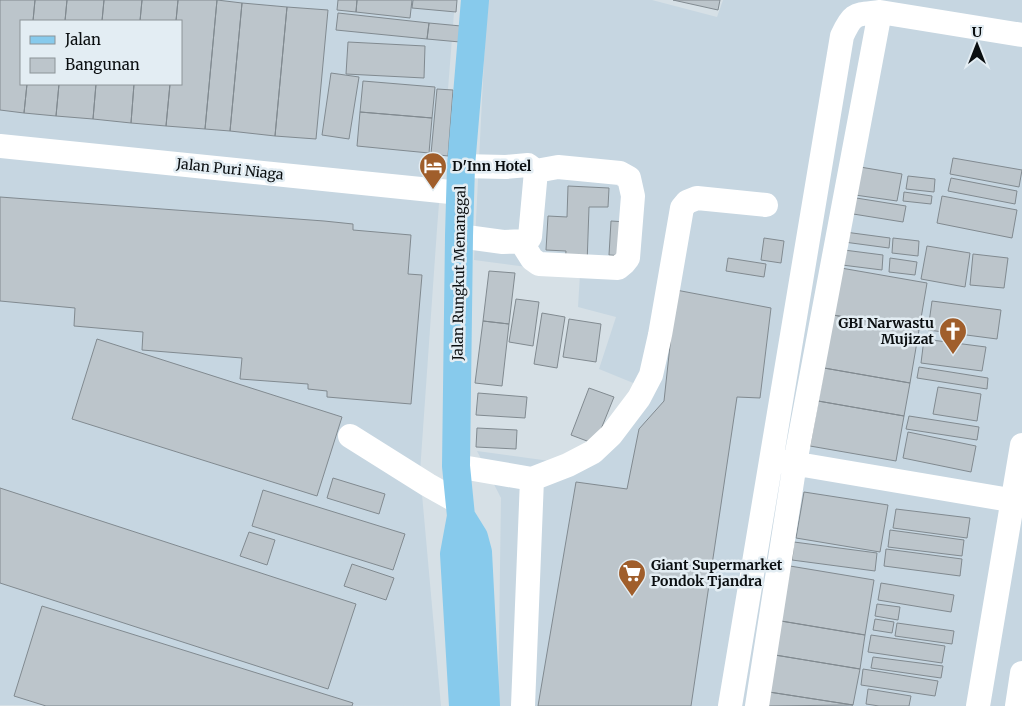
<svg xmlns="http://www.w3.org/2000/svg" width="1022" height="706" viewBox="0 0 1022 706" font-family="Merriweather,serif">
<rect width="100%" height="100%" fill="#d6e0e6"/>
<path fill="#c6d6e1" fill-rule="evenodd" d="M0,0H455L437,229L420,472L441,706L0,705ZM21,21H181V84H21Z
M487,0H652L717,17L723,0H1022V706H498L501,498L477,451L550,461L583,453L643,387L599,369L616,317L578,307L580,274L474,260Z"/>
<path fill="#bcc5cb" stroke="#818a90" d="M0,0H35L33,21H21V84H27L24,113L0,110Z
M35,0H67L65,21H33Z
M67,0H104L102,21H65Z
M104,0H142L140,21H102Z
M142,0H178L176,21H140Z
M178,0H217L205,129L166,126L170,84H181V21H176Z
M217,0L242,3L230,131L205,129Z
M338,0H357L356,12L337,10Z
M357,0H412L410,18L356,12Z
M413,0H457L456,12L412,8Z
M673,0H720L718,10Z
M242,3L287,7L275,136L230,131Z
M287,7L328,10L316,139L275,136Z
M338,13L429,23L427,39L336,30Z
M429,23L461,26L460,42L427,39Z
M348,42L425,46L424,78L346,74Z
M331,73L359,77L349,139L322,135Z
M363,81L435,87L432,118L360,112Z
M27,84H59L56,116L24,113Z
M59,84H96L93,119L56,116Z
M96,84H134L131,123L93,119Z
M134,84H170L166,126L131,123Z
M437,89L453,90L448,156L431,154Z
M360,112L432,118L429,153L357,146Z
M953,158L1022,170L1019,187L950,174Z
M860,167L902,174L897,201L855,195Z
M908,176L935,179L934,192L906,189Z
M951,178L1017,191L1015,204L948,191Z
M568,186L609,188L608,207H589L587,265L565,264L566,251L546,250L548,216L567,217Z
M904,192L932,196L931,204L903,201Z
M942,196L1017,210L1012,238L937,223Z
M0,197L324,221L353,224V230L411,235L408,274L422,275L411,404L327,397V391L308,389V384L240,379L242,358L142,350L143,332L74,326L75,308L0,301Z
M850,197L906,206L903,222L847,213Z
M611,221L627,222L626,256L609,255Z
M845,232L890,238L889,248L844,242Z
M764,238L784,241L781,263L761,260Z
M893,238L919,241L918,256L892,253Z
M927,246L970,253L965,287L921,279Z
M844,250L883,255L882,270L842,265Z
M973,254L1008,258L1004,288L970,285Z
M728,258L766,264L764,277L726,271Z
M890,258L917,262L915,275L889,272Z
M841,268L927,283L919,330L833,315Z
M489,271L515,273L509,324L483,321Z
M676,290L771,308L760,398L737,397L691,706H538L576,482L627,489L639,429L664,401Z
M516,299L539,302L533,346L509,342Z
M932,301L1001,310L997,339L928,330Z
M542,313L565,317L557,368L534,364Z
M833,315L919,330L910,383L824,368Z
M569,319L601,324L596,362L563,357Z
M483,321L509,324L502,386L475,383Z
M97,339L342,417L317,496L72,419Z
M924,339L986,347L982,371L921,363Z
M919,367L988,378L987,389L917,378Z
M824,368L910,383L904,416L818,401Z
M938,387L981,394L977,421L933,414Z
M589,388L614,397L595,444L571,435Z
M478,393L527,397L525,418L476,415Z
M818,401L904,416L896,461L810,446Z
M909,416L979,427L977,440L906,429Z
M477,428L517,430L516,449L476,447Z
M908,432L976,446L971,472L903,458Z
M333,478L385,494L379,514L327,498Z
M0,488L356,604L328,689L0,583Z
M263,490L405,534L393,570L252,526Z
M804,492L888,505L880,552L796,538Z
M896,509L970,518L967,538L893,528Z
M890,530L964,540L962,556L888,547Z
M249,532L275,540L267,565L240,556Z
M794,542L877,553L875,571L792,560Z
M886,549L962,559L960,576L884,566Z
M352,564L394,578L386,600L344,586Z
M790,566L874,580L865,635L781,621Z
M881,583L954,595L951,612L878,600Z
M877,604L900,607L898,620L875,616Z
M42,606L353,703L352,706H46L14,696Z
M875,619L894,622L892,633L873,630Z
M781,621L865,635L860,669L775,655Z
M897,623L954,631L952,644L895,636Z
M871,635L945,646L942,663L868,652Z
M775,655L860,669L853,705L769,692Z
M873,657L943,666L941,678L871,668Z
M863,669L938,681L935,696L861,685Z
M868,689L911,696L909,706H879L866,704Z
M769,692L853,705L767,706Z"/>
<g fill="none" stroke-linecap="round" stroke-linejoin="round">
<path stroke="#fff" stroke-width="24" d="M0,146L460,193
M459,236L503,242L527,241L530,237L536,171L528,165L506,167L461,166
M522,243L532,259L539,264L618,268L624,263L628,258L633,196L629,178L620,173L558,167L536,171
M350,436L428,485L460,503
M780,461L1022,502
M456,466L532,479L523,706
M532,479L568,465L593,452L611,435L639,398L651,375L660,335L682,208L687,202L697,198L766,205
M730,706L842,36C853,12 855,15 880,12
M757,706L795,463L880,12L1022,35
M978,706L1022,445
M1017,706L1022,673"/>
<path stroke="#87caec" stroke-width="28" d="M461,516L474,537L478,552L486,706
M463,706L454,554L461,516L456,466L459,236L461,166L475,0"/>
</g>
<defs>
<g id="hotel-pin" transform="scale(1.4375)"><path d="M0 17L-7.5 6A9.5 9.5 0 1 1 7.5 6Z" fill="#a05e2b" stroke="#e3edf3"/><path d="M-6-4.5h1.5V1H6V5H4.5V3h-9V5H-6ZM-4 0a1.8 1.8 0 1 1 3.6 0ZM.5 0V-2.5h3Q6-2.5 6 0Z" fill="#fff"/></g>
<g id="church-pin" transform="scale(1.4375)"><path d="M0 17L-7.5 6A9.5 9.5 0 1 1 7.5 6Z" fill="#a05e2b" stroke="#e3edf3"/><path d="M-1.2-6h2.4v3.5h3.3v2.4h-3.3V6h-2.4V-.1h-3.3v-2.4h3.3Z" fill="#fff"/></g>
<g id="supermarket-pin" transform="scale(1.4375)"><path d="M0 17L-7.5 6A9.5 9.5 0 1 1 7.5 6Z" fill="#a05e2b" stroke="#e3edf3"/><path d="M-6-5.5h2.5l.6 2H6L4.5 2H-2.5L-4.4-4H-6ZM-1.5 3.2a1.3 1.3 0 1 0 .1 0ZM3 3.2a1.3 1.3 0 1 0 .1 0Z" fill="#fff"/></g>
</defs>
<g fill-rule="evenodd">
<use href="#hotel-pin" x="433" y="166"/>
<use href="#church-pin" x="953" y="331"/>
<use href="#supermarket-pin" x="632" y="573"/>
</g>
<g text-anchor="middle" dominant-baseline="central" stroke-width="5" stroke-linejoin="round" paint-order="stroke">
<g font-size="14" font-weight="bold" fill="#0a0e10" stroke="#e3edf3" text-anchor="start">
<text x="452" y="166">D'Inn Hotel</text>
<text x="934" y="323" text-anchor="end">GBI Narwastu<tspan x="934" dy="16">Mujizat</tspan></text>
<text x="651" y="565">Giant Supermarket<tspan x="651" dy="16">Pondok Tjandra</tspan></text>
</g>
<g font-size="14" fill="#0a0e10" stroke="#e3edf3">
<text transform="translate(230 169) rotate(6)">Jalan Puri Niaga</text>
<text transform="translate(459 273) rotate(-89)">Jalan Rungkut Menanggal</text>
</g>
</g>
<rect x="20" y="20" width="162" height="65" fill="#e3edf3" stroke="#8c9498"/>
<rect x="30" y="36" width="25" height="8" fill="#87caec" stroke="#8c9498"/>
<text x="65" y="45" font-size="15" fill="#0a0e10">Jalan</text>
<rect x="30" y="58" width="25" height="15" fill="#bcc5cb" stroke="#8c9498"/>
<text x="65" y="70" font-size="15" fill="#0a0e10">Bangunan</text>
<g transform="translate(977 45)" stroke="#e3edf3" stroke-width="4" paint-order="stroke">
<path d="M0-4L9 19L0 12L-9 19Z" fill="#0a0e10"/>
<text y="-8" font-size="14" font-weight="bold" text-anchor="middle" fill="#0a0e10">U</text>
</g>
</svg>
